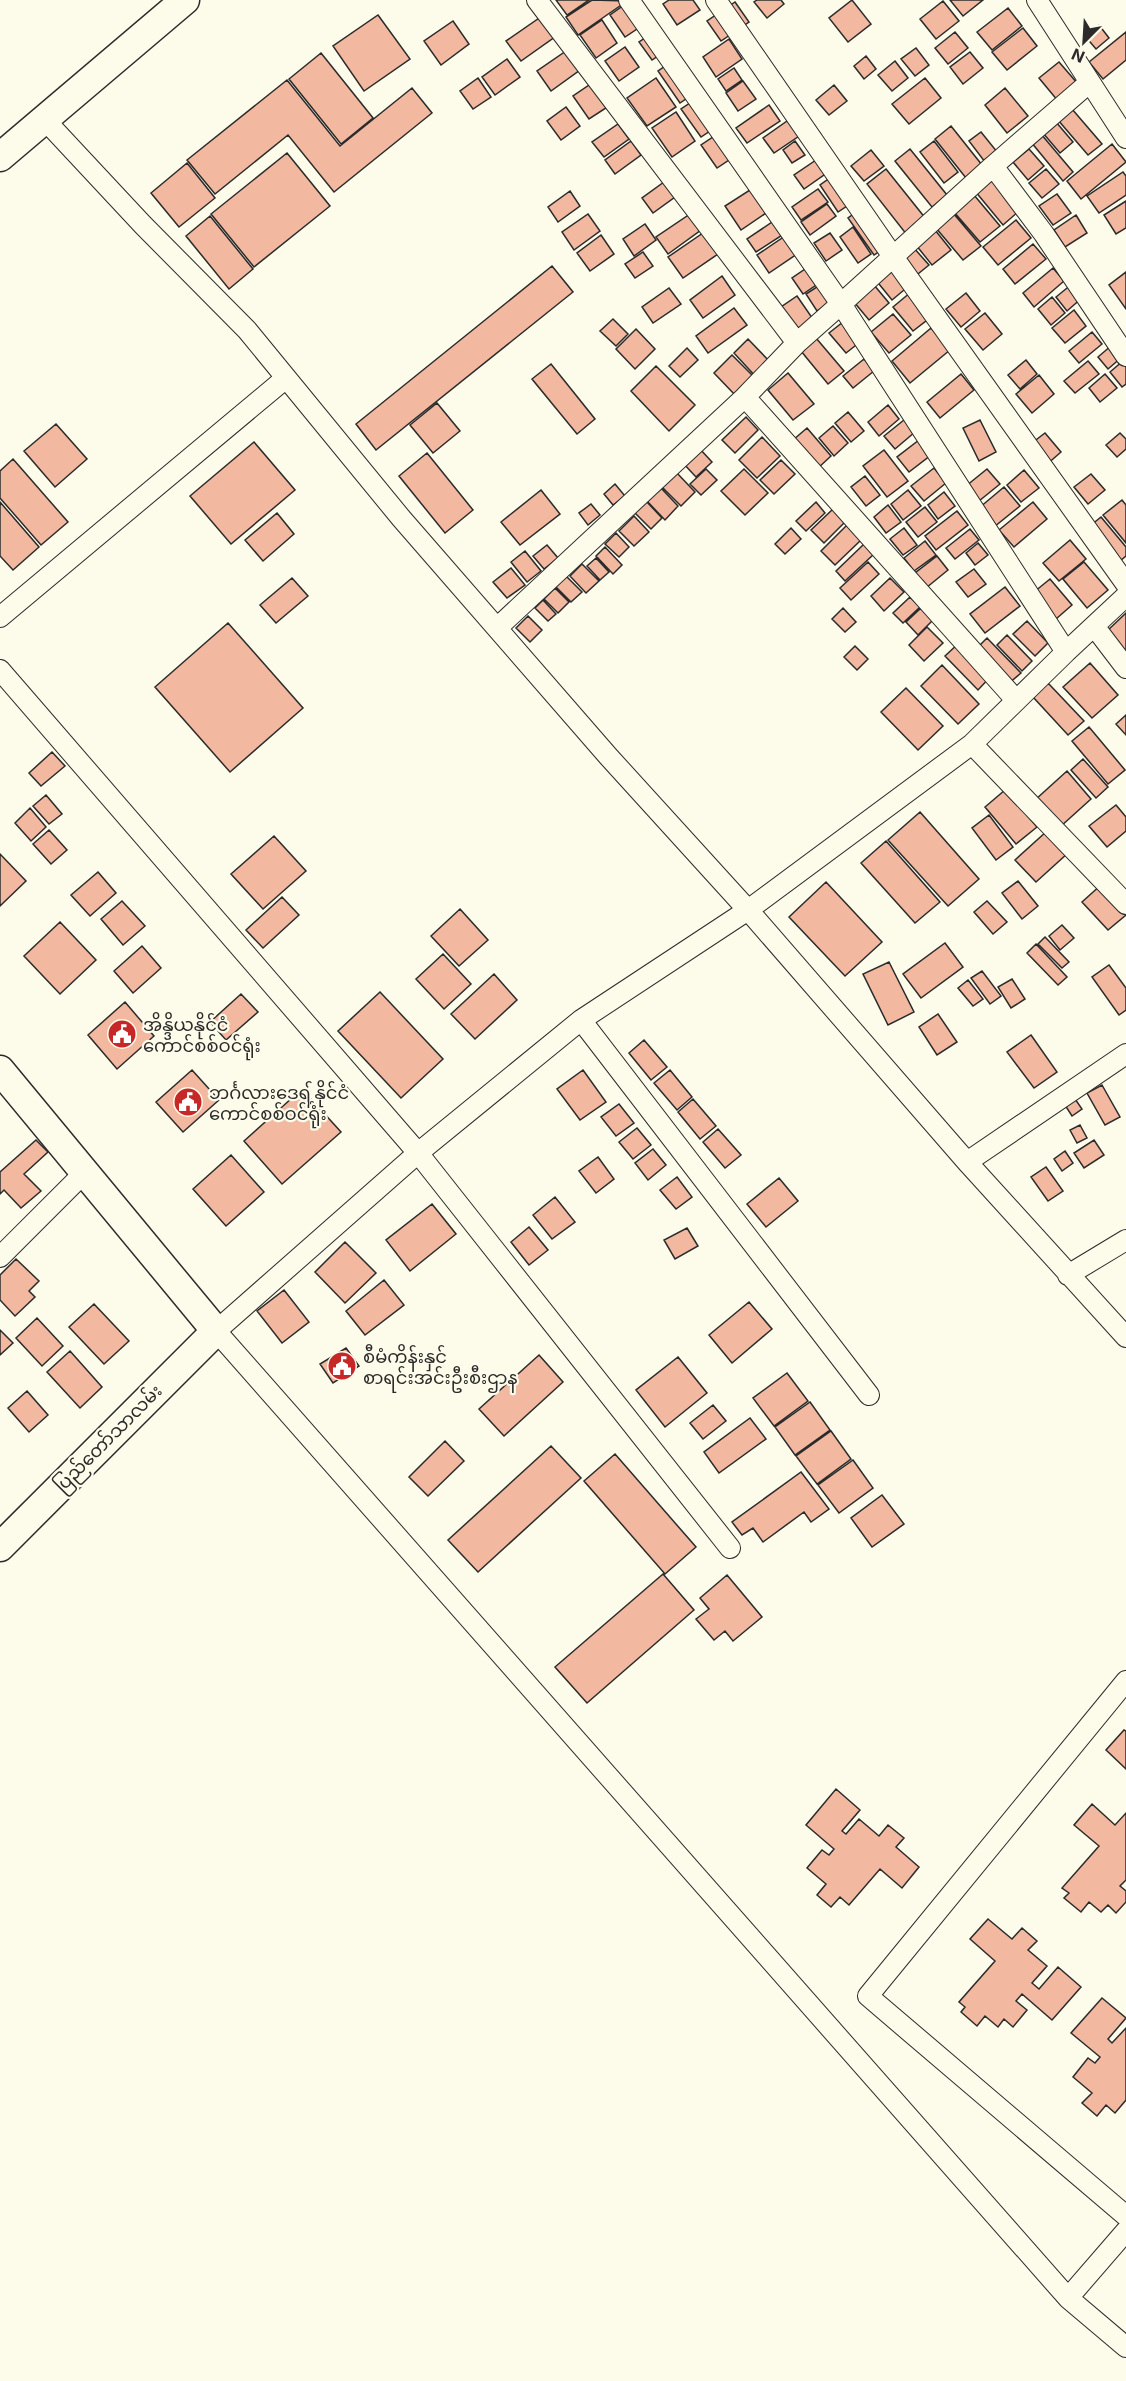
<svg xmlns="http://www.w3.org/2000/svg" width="1126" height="2381" viewBox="0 0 1126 2381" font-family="Inter,'Noto Sans Myanmar',sans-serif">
<rect width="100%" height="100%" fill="#fdfbea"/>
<path fill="#f2b8a0" stroke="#2b2b2b" stroke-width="1.5" d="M556,0H589L567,15Z
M592,0L627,1L578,35L566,17Z
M669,0H693L700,10L677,25L663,4Z
M757,0H781L784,4L767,18L754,2Z
M852,0L871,24L848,42L829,18Z
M950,0H983L963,16Z
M943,1L959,21L936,39L920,19Z
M735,2L749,22L721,41L707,21Z
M627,3L643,25L625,37L610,15Z
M1008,8L1022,26L992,50L977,32Z
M545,14L559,34L521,61L506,41Z
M378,15L410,59L364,91L333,46Z
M602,20L617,43L596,58L580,35Z
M453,21L469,44L441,65L424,41Z
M1099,25L1109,38L1096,49L1085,36Z
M1023,28L1037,46L1007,70L992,52Z
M654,32L667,50L652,60L639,42Z
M955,32L968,48L948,64L935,48Z
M1126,32V60L1103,79L1089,62Z
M729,39L742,59L716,77L703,57Z
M625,47L639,67L619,81L605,61Z
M916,48L929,65L915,76L901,59Z
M566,51L580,70L551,91L537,71Z
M970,52L983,68L963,84L950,67Z
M321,53L373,118L341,144L289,79Z
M866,56L876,69L864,79L854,66Z
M507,59L520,77L495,95L482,77Z
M674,60L696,92L680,103L658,71Z
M895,61L908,78L892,91L878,75Z
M1059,62L1078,84L1058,101L1039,78Z
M734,68L742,80L726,91L718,79Z
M478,78L491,97L473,109L460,91Z
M656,78L676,107L647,126L627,98Z
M925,78L941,98L909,124L892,104Z
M287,80L340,146L412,88L432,113L334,192L288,135L215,194L187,160Z
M595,81L612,104L589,119L573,96Z
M743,81L756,99L738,111L726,93Z
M834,85L847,101L829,115L816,100Z
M1005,88L1028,116L1007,133L985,105Z
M696,99L716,127L701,137L681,109Z
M769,105L780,121L747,143L736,128Z
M566,107L580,126L561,140L547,121Z
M1072,109L1102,144L1088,155L1058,120Z
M676,112L695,141L672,157L652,128Z
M797,114L808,130L774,153L763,138Z
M1056,122L1073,142L1060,153L1043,133Z
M618,124L629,139L604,157L592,142Z
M951,126L982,165L966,178L935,139Z
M981,132L998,153L985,162L969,141Z
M719,133L735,156L717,168L701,145Z
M1041,134L1073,172L1063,181L1031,142Z
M631,141L641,155L615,174L605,160Z
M795,141L805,155L792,163L783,150Z
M934,141L958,172L944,183L920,152Z
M1112,144L1126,162L1081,199L1067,181Z
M910,149L947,195L932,207L895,161Z
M1029,149L1044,166L1028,180L1013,162Z
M871,150L884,166L864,181L851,166Z
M287,153L330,206L254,267L211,214Z
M822,156L831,170L804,189L794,175Z
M187,163L215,198L179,227L151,193Z
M886,169L926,219L907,235L867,184Z
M1046,169L1059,184L1042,198L1029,183Z
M1123,172L1126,176V195L1099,213L1087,196Z
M834,175L853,202L838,212L820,185Z
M991,177L1019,211L1003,225L975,191Z
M664,182L675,197L653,213L642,198Z
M753,188L769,211L741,230L725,206Z
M818,189L828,202L801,220L792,207Z
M570,191L580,206L558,222L548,207Z
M1057,194L1071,213L1053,225L1039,206Z
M974,195L1000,226L980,242L954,212Z
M1126,201V228L1116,234L1104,215Z
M827,204L836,216L810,235L801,222Z
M859,210L886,247L874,255L848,218Z
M953,213L981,246L963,260L936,228Z
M588,214L600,231L574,250L562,232Z
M690,214L701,230L668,254L656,237Z
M1076,215L1087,233L1065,247L1054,230Z
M210,216L253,269L229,289L186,236Z
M778,218L787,232L756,252L747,239Z
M1016,220L1031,238L998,265L983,247Z
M645,224L656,240L634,256L623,239Z
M853,227L871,254L858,263L840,237Z
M935,230L951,250L932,265L916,245Z
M703,233L718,254L683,278L668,257Z
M830,233L842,250L826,261L814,243Z
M788,234L800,252L769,273L757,255Z
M601,235L614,254L590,271L577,253Z
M1033,244L1046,259L1015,284L1003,269Z
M913,247L929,265L913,278L898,260Z
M643,252L653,266L635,278L625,264Z
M811,265L822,281L803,294L792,278Z
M893,265L910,285L892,300L875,279Z
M552,266L573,292L376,450L356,424Z
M1053,268L1064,281L1034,307L1023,293Z
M1126,272V309L1109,285Z
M722,276L735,295L703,318L690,300Z
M823,283L835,300L817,311L806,294Z
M1072,284L1083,297L1067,311L1056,297Z
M874,285L889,303L869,320L854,302Z
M669,288L681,304L653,323L642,307Z
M911,292L931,317L913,331L893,307Z
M966,293L980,311L961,327L946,309Z
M797,296L815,322L799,333L781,307Z
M1052,297L1065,313L1051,325L1038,309Z
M734,308L747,325L708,353L696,336Z
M1074,310L1086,326L1065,343L1052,328Z
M985,313L1002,334L983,350L965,329Z
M893,314L911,335L889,353L871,332Z
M613,319L628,334L616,346L600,331Z
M843,322L860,342L846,353L829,333Z
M931,328L950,350L910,383L892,361Z
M636,329L655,349L635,369L616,349Z
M1092,332L1102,344L1079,363L1069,351Z
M816,338L844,371L828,384L801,351Z
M748,339L772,364L757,378L734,353Z
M1112,345L1122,357L1108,369L1098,357Z
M687,348L698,360L680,377L669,366Z
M732,355L755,378L736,396L714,373Z
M864,359L874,371L853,388L843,376Z
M1026,360L1037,374L1020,389L1008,375Z
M1124,360L1126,362V384L1122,387L1110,372Z
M1088,361L1099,374L1075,393L1064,381Z
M551,364L595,419L577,434L532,379Z
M656,366L695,405L669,431L631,391Z
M788,373L814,404L793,420L768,390Z
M961,374L974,390L940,418L927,402Z
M1105,374L1117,388L1100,402L1089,388Z
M1039,375L1054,394L1032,413L1016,394Z
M437,403L460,431L433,453L410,425Z
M888,405L899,419L879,436L868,422Z
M848,412L864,431L851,442L835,423Z
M746,417L758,430L735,453L722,440Z
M904,420L915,432L895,449L884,436Z
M980,420L996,452L979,461L963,428Z
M56,424L87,459L55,487L24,451Z
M833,426L848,443L834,456L819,438Z
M807,428L831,456L817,469L793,440Z
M1045,433L1061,452L1045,466L1028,446Z
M1120,433L1126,439V449L1117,457L1106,445Z
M762,437L780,456L757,478L739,460Z
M919,440L931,455L909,472L897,457Z
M254,442L295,490L231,544L190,496Z
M699,448L712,462L696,477L683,463Z
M884,450L908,481L887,497L863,466Z
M427,453L473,510L445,533L399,476Z
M13,459L68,522L41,545L0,498V471Z
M781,460L795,474L774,494L760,480Z
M934,468L946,483L924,501L911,486Z
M706,469L717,480L701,495L690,484Z
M744,469L768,493L745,515L721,491Z
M987,469L1000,484L979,501L966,486Z
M1024,470L1039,488L1021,502L1007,485Z
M676,472L695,492L681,506L661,486Z
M1091,474L1105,490L1088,504L1074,487Z
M865,476L880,495L866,506L851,487Z
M615,484L625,496L613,505L604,494Z
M660,487L678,506L665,520L646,500Z
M1004,487L1020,506L994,527L979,508Z
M541,490L560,514L520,545L501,522Z
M908,490L921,506L903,520L891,504Z
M944,492L955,506L938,519L928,505Z
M1122,500L1126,505V543L1103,515Z
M646,501L662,518L651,529L634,512Z
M0,502L39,547L13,570L0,556Z
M816,502L825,513L806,531L796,521Z
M1033,502L1047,519L1014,547L999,530Z
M591,504L600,515L588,525L579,513Z
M888,505L901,522L886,533L874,517Z
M925,507L937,522L918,537L906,522Z
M833,509L845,522L824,543L811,530Z
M957,511L968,525L936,550L925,536Z
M277,513L294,534L263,561L245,540Z
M634,516L649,532L634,546L619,531Z
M1101,517L1126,547V556L1115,565L1085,530Z
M847,525L861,540L835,565L821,551Z
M791,528L801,539L785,554L775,544Z
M904,528L917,545L903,555L890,539Z
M970,529L979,540L955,559L946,548Z
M616,533L629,547L619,557L605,544Z
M1070,540L1086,559L1059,581L1043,563Z
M925,541L936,555L914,571L904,558Z
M978,543L988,555L975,565L966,553Z
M864,544L874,554L845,581L836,571Z
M547,545L558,558L544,569L533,556Z
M605,547L622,565L613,574L596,556Z
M525,551L541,571L527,582L511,562Z
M937,556L948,570L926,588L915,573Z
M596,558L609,572L600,580L587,566Z
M868,562L879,574L851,600L840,588Z
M1084,562L1108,590L1087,608L1063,579Z
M582,564L599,581L586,593L570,576Z
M511,568L525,585L507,598L493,582Z
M974,569L986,584L968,597L956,582Z
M566,576L582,592L571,602L555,586Z
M292,578L308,596L276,623L260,605Z
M890,578L904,592L884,611L871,596Z
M1050,579L1072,605L1056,619L1034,592Z
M1005,587L1020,606L985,633L970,614Z
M555,588L569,602L558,613L544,599Z
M910,597L920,607L903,623L893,613Z
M543,600L556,614L548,621L535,608Z
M843,608L856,622L845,632L832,619Z
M921,608L933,620L918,635L906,622Z
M1126,613V650L1125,651L1107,631Z
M528,616L542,630L530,642L516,628Z
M1027,621L1048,643L1035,656L1013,634Z
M228,623L303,708L230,772L155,687Z
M927,627L943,643L924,661L909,645Z
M1007,635L1032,661L1022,671L997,645Z
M987,638L1021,673L1007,685L974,651Z
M960,642L992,675L978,690L945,656Z
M855,646L868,659L857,670L844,657Z
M1090,663L1118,695L1092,718L1063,687Z
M942,665L979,704L958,724L921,686Z
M1048,683L1084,721L1068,735L1033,697Z
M906,688L943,726L918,750L881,712Z
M1126,715V735L1116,724Z
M1089,727L1125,770L1108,784L1072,741Z
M52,752L65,766L41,786L29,773Z
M1083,759L1108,787L1096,798L1071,770Z
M1067,771L1091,799L1060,827L1035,800Z
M1005,790L1037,827L1016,844L985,807Z
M46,795L62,814L49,824L33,806Z
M1116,805L1126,817V831L1107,847L1089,826Z
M30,808L46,827L31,841L15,823Z
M920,812L979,879L948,906L888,840Z
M989,815L1013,847L996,860L972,828Z
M49,830L67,850L51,864L33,844Z
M1047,831L1068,853L1036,882L1015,860Z
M274,836L306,871L263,909L231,874Z
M886,841L940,902L915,923L861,863Z
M0,854L26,881L0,906Z
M98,872L116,893L90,916L71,895Z
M1018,881L1038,906L1022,919L1002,893Z
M826,882L882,942L845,976L789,917Z
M1102,884L1126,909V915L1108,930L1082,902Z
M282,897L299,915L263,948L246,930Z
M122,901L145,926L123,945L101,919Z
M987,901L1007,922L993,934L974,912Z
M460,909L488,940L459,966L431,936Z
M60,922L96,960L60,994L24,956Z
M1062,925L1074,938L1060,950L1049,936Z
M1045,937L1069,962L1062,968L1038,944Z
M945,943L963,967L921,998L903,974Z
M1036,944L1067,977L1058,985L1027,953Z
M142,946L161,968L133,993L114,971Z
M443,954L471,984L444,1009L416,979Z
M889,962L914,1012L888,1025L863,974Z
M1109,965L1126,988V1010L1119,1015L1092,977Z
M982,971L1001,996L990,1004L971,978Z
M494,974L517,1000L475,1039L451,1014Z
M1012,979L1025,999L1011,1008L998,987Z
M968,980L983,999L973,1006L958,988Z
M380,992L443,1059L401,1098L338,1031Z
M241,994L258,1012L226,1040L210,1022Z
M125,1002L154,1036L117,1069L88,1035Z
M938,1014L957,1042L937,1055L919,1027Z
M1031,1035L1057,1072L1034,1088L1007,1052Z
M644,1040L667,1067L651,1080L629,1053Z
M192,1070L219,1100L183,1132L156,1102Z
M583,1070L606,1102L580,1120L557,1089Z
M670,1070L692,1097L677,1110L654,1083Z
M1102,1085L1120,1117L1105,1125L1087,1093Z
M302,1089L341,1132L282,1184L244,1141Z
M1073,1096L1082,1109L1072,1116L1063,1102Z
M693,1099L716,1126L700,1139L678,1112Z
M619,1104L634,1123L616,1136L601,1117Z
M1080,1125L1087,1138L1077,1143L1070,1130Z
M637,1128L651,1145L633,1159L619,1142Z
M718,1129L741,1155L725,1168L703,1142Z
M36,1140L48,1152L24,1174L41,1191L21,1208L4,1190L0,1194V1172Z
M1094,1140L1104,1155L1084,1168L1074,1153Z
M653,1149L666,1165L648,1180L635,1163Z
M1065,1151L1073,1163L1062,1171L1054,1159Z
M231,1155L264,1192L226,1226L193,1189Z
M598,1157L614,1179L596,1193L579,1171Z
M1046,1167L1063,1191L1048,1201L1031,1177Z
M677,1177L692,1197L676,1209L660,1190Z
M779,1178L798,1201L766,1227L747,1204Z
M555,1197L575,1222L552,1239L533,1215Z
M432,1204L456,1234L410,1271L386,1240Z
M529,1227L548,1250L529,1265L511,1242Z
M687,1228L698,1246L675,1259L664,1240Z
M345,1242L376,1273L345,1303L315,1272Z
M16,1259L39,1281L29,1291L35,1297L15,1316L0,1300V1275Z
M384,1280L404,1305L365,1335L346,1311Z
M284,1290L309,1322L282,1343L257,1311Z
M749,1302L772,1329L732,1363L709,1335Z
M94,1304L129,1341L104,1364L69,1327Z
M37,1318L63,1346L42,1366L16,1338Z
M0,1330L13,1343L0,1355Z
M346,1348L359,1366L333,1383L320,1364Z
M70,1351L102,1387L80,1408L47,1372Z
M539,1355L563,1382L504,1436L479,1409Z
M678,1357L707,1393L665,1427L636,1390Z
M787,1373L808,1401L774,1426L753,1398Z
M27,1391L48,1415L29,1432L8,1408Z
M810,1402L830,1430L795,1455L775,1427Z
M713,1405L726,1421L703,1439L690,1423Z
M750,1418L766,1439L719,1473L704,1452Z
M831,1431L851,1459L817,1484L796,1456Z
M445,1441L464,1461L428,1496L409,1477Z
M551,1446L581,1478L478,1572L448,1540Z
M615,1454L696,1547L665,1574L584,1481Z
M853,1460L873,1488L839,1513L818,1485Z
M801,1472L829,1509L811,1522L804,1512L763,1542L753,1528L742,1535L732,1522Z
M882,1495L904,1524L872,1547L851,1518Z
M663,1574L694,1610L587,1703L555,1667Z
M727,1575L762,1617L733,1641L725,1631L714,1640L696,1619L709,1609L700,1598Z
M1124,1730L1126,1731V1769L1106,1750Z
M836,1789L860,1810L842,1831L846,1834L859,1819L879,1836L888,1825L904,1838L896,1847L919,1867L902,1888L880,1869L849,1905L840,1897L831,1907L817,1895L826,1884L807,1868L822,1850L829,1855L834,1849L806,1825Z
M1092,1804L1115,1825L1126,1813V1880L1120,1886L1126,1891V1902L1116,1913L1108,1905L1101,1912L1089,1902L1081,1912L1064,1898L1069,1893L1062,1888L1099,1846L1074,1825Z
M988,1919L1012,1939L1022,1928L1037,1941L1028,1950L1047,1966L1032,1983L1039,1989L1058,1967L1081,1987L1052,2020L1022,1994L1016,2001L1027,2010L1013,2027L1004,2019L998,2027L985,2016L977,2026L961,2012L965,2007L959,2002L995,1961L970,1939Z
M1102,1998L1126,2018L1108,2039L1112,2043L1126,2028V2100L1115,2113L1106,2105L1097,2116L1082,2103L1092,2093L1073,2077L1088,2058L1095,2063L1100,2057L1071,2033Z"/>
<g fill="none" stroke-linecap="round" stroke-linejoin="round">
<g stroke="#2b2b2b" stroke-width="22">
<path id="street" d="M629,0L841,304L797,343
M716,0L894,258L1126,584
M1037,0L1126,138
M45,120L143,225L247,330L401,518L608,756L748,910L967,1162L1126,1337
M993,166L1044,234L1126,356
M745,397L1016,700
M1126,596L1066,652L972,744L748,910L581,1020L418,1153L216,1331L1068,2298L1126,2347
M0,617L286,378
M1094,626L1126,668
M497,628L745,397L797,343L537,0
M1066,652L841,304L993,166L1090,82
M0,670L418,1153L730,1548
M972,744L1126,904
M581,1020L869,1395
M967,1162L1126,1054
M0,1257L85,1172
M1068,1275L1126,1240
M1126,1681L868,1996L1126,2216
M1068,2298L1126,2231"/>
</g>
<g stroke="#2b2b2b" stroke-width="31">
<path id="secondary" d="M0,157L185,0
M0,1070L216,1331L0,1547"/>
</g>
<use href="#street" stroke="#fdfbea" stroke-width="20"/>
<use href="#secondary" stroke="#fdfbea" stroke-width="28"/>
</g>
<defs>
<g id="civic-disc" transform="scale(1.5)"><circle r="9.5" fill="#c62828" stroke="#fdfbea"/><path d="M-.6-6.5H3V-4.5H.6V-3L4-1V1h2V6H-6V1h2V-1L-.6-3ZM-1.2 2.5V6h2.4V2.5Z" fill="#fff"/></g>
</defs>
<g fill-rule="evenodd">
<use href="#civic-disc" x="122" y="1034"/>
<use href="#civic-disc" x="188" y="1102"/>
<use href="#civic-disc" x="342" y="1366"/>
</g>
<g text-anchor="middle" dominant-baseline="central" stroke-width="4.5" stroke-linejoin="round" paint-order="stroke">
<g font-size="18" fill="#2b2b2b" stroke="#fdfbea" text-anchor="start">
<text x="143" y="1024">အိန္ဒိယနိုင်ငံ<tspan x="143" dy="21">ကောင်စစ်ဝင်ရုံး</tspan></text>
<text x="209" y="1092">ဘင်္ဂလားဒေရှ့်နိုင်ငံ<tspan x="209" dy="21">ကောင်စစ်ဝင်ရုံး</tspan></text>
<text x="363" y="1356">စီမံကိန်းနှင့်<tspan x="363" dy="21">စာရင်းအင်းဦးစီးဌာန</tspan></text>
</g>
<g font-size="18" fill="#2b2b2b" stroke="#fdfbea">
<text transform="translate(108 1438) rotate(-45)">ပြည်တော်သာလမ်း</text>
</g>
</g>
<g transform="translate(1084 42) rotate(204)" stroke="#fdfbea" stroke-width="4.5" paint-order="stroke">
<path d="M0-4.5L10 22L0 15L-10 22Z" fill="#2b2b2b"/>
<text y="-9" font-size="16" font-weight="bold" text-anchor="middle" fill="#2b2b2b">N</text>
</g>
</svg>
